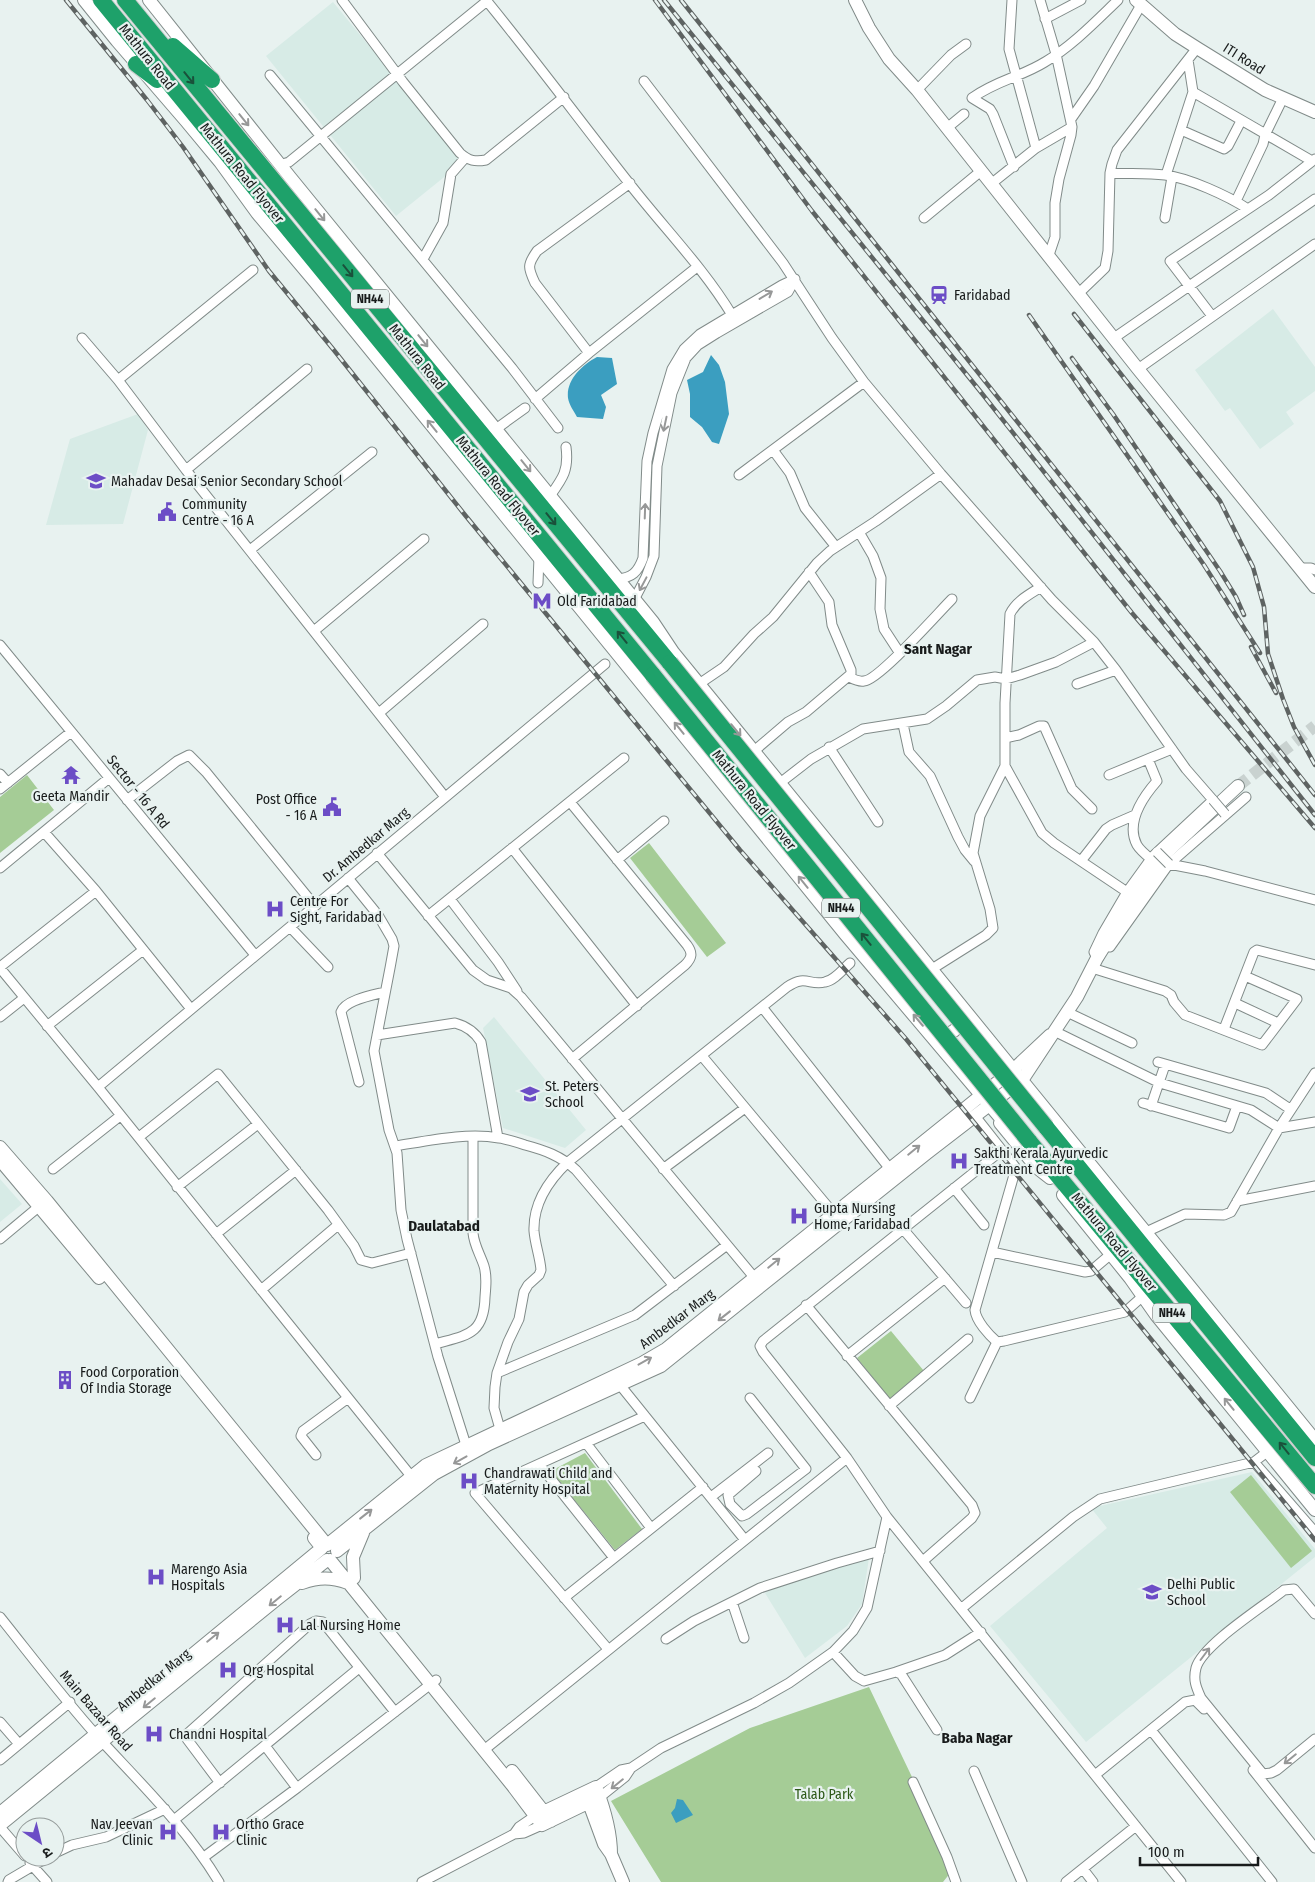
<svg xmlns="http://www.w3.org/2000/svg" width="1315" height="1882" viewBox="0 0 1315 1882" font-family="'Fira Sans Condensed','Noto Sans Devanagari',sans-serif">
<rect width="100%" height="100%" fill="#e8f2f0"/>
<path fill="#d7ebe6" d="M333,2L464,161L396,216L266,56Z
M1273,309L1315,367V391L1286,412L1294,424L1260,449L1230,408L1225,411L1195,370Z
M138,414L148,430L123,524L46,525L70,439Z
M494,1017L586,1130L565,1148L503,1128L483,1028Z
M0,1179L22,1204L0,1222Z
M1252,1472L1315,1549V1557L1086,1742L990,1626L1107,1528L1091,1508Z
M869,1558L862,1604L847,1626L805,1658L765,1593L781,1585Z"/>
<path fill="#a5cc96" d="M27,775L54,810L0,853V797Z
M649,843L726,943L707,957L630,858Z
M891,1331L924,1371L890,1399L857,1358Z
M585,1453L642,1529L615,1550L551,1471Z
M1251,1475L1312,1551L1291,1568L1230,1492Z
M869,1687L955,1867L943,1882H661L611,1801L750,1728Z"/>
<path fill="#3b9ec0" d="M711,355L719,365L725,382L729,414L719,444L712,442L702,427L690,417V394L687,380L703,372Z
M597,357L612,358L617,384L601,395L606,407L603,419L577,417C574,411 569,405 568,398C566,380 582,365 597,357Z
M677,1799L683,1800L693,1815L676,1823L671,1813L675,1808Z"/>
<g fill="none" stroke-linecap="round" stroke-linejoin="round">
<path stroke="#c9d2d0" stroke-width="12" stroke-dasharray="12 6" stroke-linecap="butt" d="M1238,786L1315,726"/>
<g stroke="#818b89" stroke-width="11">
<path id="street" d="M342,0L403,82L460,153C469,161 475,162 486,160L564,97
M486,0C535,60 581,122 629,183C663,227 703,267 732,315
M1012,0L1009,49L1036,148
M1040,0L1056,54L1072,127L1071,135L1059,179L1055,203V237L1049,255
M1045,19L1081,0
M270,75L512,368L558,428
M644,81L783,263L832,338L864,382L941,474L1052,600L1094,642L1116,670L1186,769L1213,800L1153,856L1127,892L1103,933L1094,952L1097,958L1099,957
M917,90L951,55L966,44
M1193,92L1312,161
M1071,119L1094,86L1141,5
M947,128L964,114
M1181,130L1224,149L1228,146L1241,121
M280,165L289,162L487,1
M1014,167L993,114L990,109L972,98C997,80 1021,77 1045,62C1072,46 1095,22 1118,0
M1110,173C1128,174 1147,173 1165,175C1189,178 1228,196 1248,209
M1166,175L1193,92L1188,60
M991,184L1036,148L1072,127
M1236,201L1263,144L1265,135L1283,98
M924,218L981,171
M1165,218L1172,177
M423,259L443,223L451,174L465,158
M1079,293L1105,268L1108,251L1110,173L1112,164L1117,150L1197,48
M1212,316L1170,261L1269,195L1315,159
M82,338L118,380L186,470L445,797
M1114,338L1315,199
M589,353L535,283C528,268 527,265 537,251L630,183
M1138,369L1315,244
M118,380L253,270
M535,399L589,353L697,267
M496,429L525,408
M773,450L790,473L805,508L836,547
M186,470L307,369
M739,475L864,382
M550,496C563,478 569,470 566,447
M859,532L873,556L881,578L880,609L884,629L899,652
M250,550L372,452
M1300,568H1311L1315,570
M617,579C632,578 638,572 643,558L647,461L653,433L672,369L684,349L700,334L782,285L795,279
M538,583L539,557
M634,600L646,577L654,556L657,466L672,393L686,358L698,345L717,333L788,292L795,279
M314,631L424,539
M0,645L255,955
M849,677C853,679 858,682 864,681C879,680 938,613 952,599
M699,684L724,667L754,634L773,617L817,563L830,551L876,521L941,474
M1077,684L1116,670
M379,713L483,624
M903,724L909,752L930,776L958,837L965,850L974,861
M1005,738L1019,735L1039,726H1044L1072,789L1092,809
M829,747L878,822
M754,751L788,722L806,712L851,674V670L832,625L829,602L809,572
M1148,759L1157,781C1143,797 1125,822 1137,845C1140,850 1146,855 1151,859
M1005,766L1042,833L1054,843L1127,892
M0,774L8,783
M1109,775L1172,749
M780,783L811,759L863,729L927,719L946,706L977,680L995,677L1006,679L1020,675L1056,662L1094,642
M0,789L71,732
M127,800L177,761L189,755L206,772L315,906
M570,802L687,945C693,953 692,958 685,965L572,1059
M44,832L96,891L191,1009
M512,848L637,1006
M377,853L473,970L487,980L511,988L521,997L758,1282
M617,860L664,821
M1081,861L1106,829L1112,825L1135,815
M1169,864L1205,871L1315,900
M0,868L109,778
M348,878L378,915L392,939L394,946L390,968L374,1051L389,1130L397,1153L401,1210L407,1239L438,1357L466,1445
M450,899L498,962L517,991
M428,916L624,758
M290,927L328,967
M1110,947L1169,864L1246,797
M0,967L96,891
M0,968L98,1087L415,1481
M1092,968L1165,991L1171,995L1174,1002L1185,1015L1262,1045L1297,999L1245,976
M932,969L986,935L993,928L990,909L973,853L980,816L1005,766V703L1010,614C1016,601 1030,594 1041,587
M1235,1003L1278,1023
M762,1007L890,1169
M1067,1012L1132,1043
M0,1017L24,998
M47,1026L143,950
M1224,1029L1254,952L1257,950L1315,965
M1054,1031L1160,1083L1251,1110L1279,1128L1315,1122
M377,1035L455,1023C466,1026 475,1032 481,1042L498,1138
M702,1056L834,1214
M1158,1062L1266,1093L1290,1109
M359,1082L341,1012C345,1000 373,995 385,992
M98,1087L605,664
M1143,1103L1229,1128L1237,1106
M1151,1106L1165,1065
M975,1116L1016,1168L975,1310C976,1321 989,1335 997,1342L1004,1341L1125,1312L1143,1296
M139,1137L218,1074L328,1210L354,1246L361,1260L372,1263L411,1253
M395,1146C427,1141 467,1132 499,1138C507,1139 516,1142 525,1145C544,1150 561,1156 576,1170L674,1286
M1002,1150L763,1341L760,1346L763,1352L847,1458L887,1517L1181,1882
M53,1169L120,1116
M663,1169L745,1108
M177,1187L258,1124
M954,1188L984,1225
M1237,1201L1315,1186
M903,1229L966,1303
M1146,1232L1185,1214L1224,1215L1231,1212L1279,1128L1315,1073
M216,1234L296,1170
M0,1239L42,1204
M992,1252L1085,1272L1091,1271L1111,1254
M261,1290L338,1225
M806,1305L972,1505L975,1513L972,1518L923,1561
M435,1344C467,1335 484,1335 485,1297C486,1286 487,1276 484,1266C480,1254 474,1245 473,1233V1137
M847,1356L945,1278
M497,1373L635,1315L727,1245
M616,1380L745,1540
M750,1398L806,1469L747,1514L742,1516L730,1504L728,1495L756,1471
M970,1398L997,1342
M889,1406L968,1339
M500,1429L494,1408L495,1387L497,1373L508,1342L519,1319L524,1292L528,1285L539,1275L541,1270C540,1257 535,1244 534,1231C533,1204 549,1180 568,1162L787,987C806,974 809,986 825,982C835,980 843,969 850,963
M586,1443L651,1528
M316,1455L301,1436L303,1431L348,1398
M1254,1462L1315,1532
M539,1464L614,1558
M711,1497L768,1453
M564,1598L703,1487
M732,1602L744,1638
M962,1608L1073,1517L1100,1499L1254,1462L1267,1452
M1315,1614L1294,1589L1284,1590C1264,1606 1202,1645 1196,1668C1193,1680 1196,1687 1201,1698L1263,1774L1271,1773L1277,1770L1315,1739
M0,1617C32,1657 63,1698 97,1736C140,1783 186,1827 219,1882
M666,1639L694,1621L760,1588L837,1563L880,1551
M608,1649L475,1493L645,1416
M833,1652L855,1676L864,1681L896,1672L901,1674L937,1730
M896,1672L945,1655L981,1632
M0,1722L19,1744
M1151,1730L1272,1882
M266,1747L297,1788
M484,1750L847,1458
M0,1760L70,1702
M1253,1770L1315,1848
M974,1771L1022,1882
M1095,1775L1185,1702L1195,1700L1204,1709
M913,1782L947,1857L956,1882
M220,1783L187,1739V1734L310,1624L316,1621L323,1622L395,1712
M596,1787L621,1770L631,1768
M600,1797L625,1777L631,1768L661,1748L754,1703L789,1683L833,1652L853,1631L867,1608L887,1517
M174,1820L359,1668
M0,1827L25,1856
M514,1834L519,1827L535,1816
M55,1853L72,1845L106,1837L165,1809
M204,1857L297,1788L436,1680
M30,1863L47,1882
M1083,1869L1093,1882
M8,1882L9,1880L48,1857
M422,1882L514,1834L524,1833L542,1825
M1066,1882L1136,1826"/>
</g>
<g stroke="#818b89" stroke-width="14">
<path id="secondary" d="M84,0L117,41L186,121L220,162L257,213L315,282L845,934L1008,1127
M149,0L290,177L653,622L673,652L1315,1440
M855,0L869,28L889,59L917,90L1138,369L1315,587
M1136,0L1175,34L1197,48L1265,90L1315,112
M936,1036C952,1035 959,1030 964,1014
M1000,1123L1036,1167L1050,1178
M0,1147L47,1201L327,1545L426,1465L642,1363L666,1349L1014,1069L1050,1035
M0,1160L99,1278
M1063,1195L1130,1278L1156,1315L1315,1510
M337,1551L434,1474L489,1444L661,1366L927,1153L1023,1079L1077,997L1097,958L1143,884L1166,853L1238,786
M330,1560L512,1785L542,1825L600,1797
M354,1578L353,1557L363,1533
M302,1583C319,1577 331,1577 348,1583
M512,1771L551,1821
M586,1795L604,1844L611,1854L623,1882
M0,1813L322,1548L314,1538
M537,1815L596,1787C604,1808 611,1831 611,1854
M0,1825L277,1599L327,1560"/>
</g>
<g stroke="#cccdcd" stroke-width="18">
<path id="highway" d="M101,0L653,675
M125,0L670,663
M173,46L212,80
M136,64L157,80
M1046,1127L1315,1458
M1029,1141L1315,1486"/>
</g>
<use href="#street" stroke="#fff" stroke-width="9"/>
<use href="#secondary" stroke="#fff" stroke-width="12"/>
<use href="#highway" stroke="#1ea16a" stroke-width="16"/>
<g stroke="#5e6362" stroke-width="4.5">
<path id="rail" d="M66,0L147,100L183,147L269,271L333,349L465,515L740,850L906,1039L1315,1540
M655,0L812,211L1132,613L1315,828
M664,0L980,391L1315,815
M681,0L1315,795
M1074,314L1220,501L1253,567L1264,607L1268,654L1283,699L1294,727L1315,765
M1029,315L1204,565L1260,653
M1072,358L1113,414L1220,571L1236,597L1244,615
M1251,647L1276,693"/>
</g>
<use href="#rail" stroke="#e8f2f0" stroke-width="2.5" stroke-dasharray="8" stroke-linecap="butt"/>
<g stroke="#818b89" stroke-width="11" stroke-linecap="butt">
<path id="street-bridge" d="M1213,800L1225,814
M1157,852L1169,864"/>
</g>
<g stroke="#cccdcd" stroke-width="18" stroke-linecap="butt">
<path id="highway-bridge" d="M670,663L1046,1127
M653,675L1029,1141"/>
</g>
<use href="#street-bridge" stroke="#fff" stroke-width="9"/>
<use href="#highway-bridge" stroke="#1ea16a" stroke-width="16"/>
</g>
<defs><path id="oneway-shaft" d="M-6 0H5M1.5-3L5.5 0L1.5 3" fill="none" stroke-width="1.6" stroke-linecap="round" stroke-linejoin="round" transform="scale(1.25)"/></defs>
<g stroke="#1a513b">
<use href="#oneway-shaft" transform="translate(189 78) rotate(51)"/>
<use href="#oneway-shaft" transform="translate(348 271) rotate(51)"/>
<use href="#oneway-shaft" transform="translate(551 519) rotate(51)"/>
<use href="#oneway-shaft" transform="translate(622 637) rotate(-129)"/>
<use href="#oneway-shaft" transform="translate(866 939) rotate(-129)"/>
<use href="#oneway-shaft" transform="translate(1284 1448) rotate(-129)"/>
</g>
<g stroke="#979898">
<use href="#oneway-shaft" transform="translate(244 120) rotate(51)"/>
<use href="#oneway-shaft" transform="translate(320 215) rotate(51)"/>
<use href="#oneway-shaft" transform="translate(766 295) rotate(-31)"/>
<use href="#oneway-shaft" transform="translate(423 341) rotate(51)"/>
<use href="#oneway-shaft" transform="translate(665 424) rotate(102)"/>
<use href="#oneway-shaft" transform="translate(432 426) rotate(-129)"/>
<use href="#oneway-shaft" transform="translate(526 466) rotate(51)"/>
<use href="#oneway-shaft" transform="translate(645 511) rotate(-88)"/>
<use href="#oneway-shaft" transform="translate(643 584) rotate(118)"/>
<use href="#oneway-shaft" transform="translate(679 728) rotate(-129)"/>
<use href="#oneway-shaft" transform="translate(736 730) rotate(50)"/>
<use href="#oneway-shaft" transform="translate(803 882) rotate(-129)"/>
<use href="#oneway-shaft" transform="translate(918 1020) rotate(-130)"/>
<use href="#oneway-shaft" transform="translate(914 1150) rotate(-39)"/>
<use href="#oneway-shaft" transform="translate(774 1263) rotate(-39)"/>
<use href="#oneway-shaft" transform="translate(724 1316) rotate(142)"/>
<use href="#oneway-shaft" transform="translate(645 1361) rotate(-29)"/>
<use href="#oneway-shaft" transform="translate(1229 1404) rotate(-129)"/>
<use href="#oneway-shaft" transform="translate(460 1460) rotate(151)"/>
<use href="#oneway-shaft" transform="translate(366 1514) rotate(-38)"/>
<use href="#oneway-shaft" transform="translate(275 1601) rotate(141)"/>
<use href="#oneway-shaft" transform="translate(213 1637) rotate(-39)"/>
<use href="#oneway-shaft" transform="translate(1205 1654) rotate(-53)"/>
<use href="#oneway-shaft" transform="translate(149 1703) rotate(141)"/>
<use href="#oneway-shaft" transform="translate(1290 1759) rotate(141)"/>
<use href="#oneway-shaft" transform="translate(617 1784) rotate(141)"/>
</g>
<defs>
<g id="station-bare" transform="scale(1.5)"><path d="M-3-6H3Q5-6 5-4V2Q5 4 3 4L4.5 6H3L1.5 4h-3L-3 6H-4.5L-3 4Q-5 4-5 2V-4Q-5-6-3-6ZM-3.5-4v3h7v-3ZM-3.5 1v1.5H-2V1ZM2 1v1.5H3.5V1Z" fill="#6c4dc6" stroke="#e8f2f0" stroke-width="2.5" paint-order="stroke"/></g>
<g id="school-bare" transform="scale(1.5)"><path d="M0-5L7-2L0 1L-7-2ZM-4 1L0 2.5L4 1V4Q0 6-4 4Z" fill="#6c4dc6" stroke="#e8f2f0" stroke-width="2.5" paint-order="stroke"/></g>
<g id="civic-bare" transform="scale(1.5)"><path d="M-.6-6.5H3V-4.5H.6V-3L4-1V1h2V6H-6V1h2V-1L-.6-3ZM-1.2 2.5V6h2.4V2.5Z" fill="#6c4dc6" stroke="#e8f2f0" stroke-width="2.5" paint-order="stroke"/></g>
<g id="metro-bare" transform="scale(1.5)"><path d="M-5.5 5V-5H-3L0 0L3-5H5.5V5H3V-.5L0 4L-3-.5V5Z" fill="#6c4dc6" stroke="#e8f2f0" stroke-width="2.5" paint-order="stroke"/></g>
<g id="temple-bare" transform="scale(1.5)"><path d="M0-6L5-2H3V0L6.5 2.5H4V6H1.5V3h-3V6H-4V2.5H-6.5L-3 0V-2H-5Z" fill="#6c4dc6" stroke="#e8f2f0" stroke-width="2.5" paint-order="stroke"/></g>
<g id="hospital-bare" transform="scale(1.5)"><path d="M-5-5h3v3.5h4V-5h3V5h-3V1.5h-4V5h-3Z" fill="#6c4dc6" stroke="#e8f2f0" stroke-width="2.5" paint-order="stroke"/></g>
<g id="building-bare" transform="scale(1.5)"><path d="M-4-6H4V6H1V3H-1V6H-4ZM-2.5-4.3h1.7v1.8h-1.7ZM.8-4.3h1.7v1.8H.8ZM-2.5-1h1.7V.8h-1.7ZM.8-1h1.7V.8H.8Z" fill="#6c4dc6" stroke="#e8f2f0" stroke-width="2.5" paint-order="stroke"/></g>
</defs>
<g fill-rule="evenodd">
<use href="#station-bare" x="939" y="295"/>
<use href="#school-bare" x="96" y="481"/>
<use href="#civic-bare" x="167" y="512"/>
<use href="#metro-bare" x="542" y="601"/>
<use href="#temple-bare" x="71" y="775"/>
<use href="#civic-bare" x="332" y="807"/>
<use href="#hospital-bare" x="275" y="909"/>
<use href="#school-bare" x="530" y="1094"/>
<use href="#hospital-bare" x="959" y="1161"/>
<use href="#hospital-bare" x="799" y="1216"/>
<use href="#building-bare" x="65" y="1380"/>
<use href="#hospital-bare" x="469" y="1481"/>
<use href="#hospital-bare" x="156" y="1577"/>
<use href="#school-bare" x="1152" y="1592"/>
<use href="#hospital-bare" x="285" y="1625"/>
<use href="#hospital-bare" x="228" y="1670"/>
<use href="#hospital-bare" x="154" y="1734"/>
<use href="#hospital-bare" x="168" y="1832"/>
<use href="#hospital-bare" x="221" y="1832"/>
</g>
<g text-anchor="middle" dominant-baseline="central" stroke-width="4.5" stroke-linejoin="round" paint-order="stroke">
<g fill="#e8f2f0" stroke="#565c5b" stroke-width="1">
<rect x="351" y="289.5" width="38" height="19" rx="4"/>
<rect x="822" y="898.5" width="38" height="19" rx="4"/>
<rect x="1153" y="1303.5" width="38" height="19" rx="4"/>
</g>
<g font-size="12" font-weight="bold" fill="#181b1b">
<text x="370" y="299">NH44</text>
<text x="841" y="908">NH44</text>
<text x="1172" y="1313">NH44</text>
</g>
<g font-size="14" fill="#181b1b" stroke="#e8f2f0">
<text transform="translate(147 57) rotate(51)">Mathura Road</text>
<text transform="translate(1244 59) rotate(32)">ITI Road</text>
<text transform="translate(242 173) rotate(51)">Mathura Road Flyover</text>
<text transform="translate(417 357) rotate(51)">Mathura Road</text>
<text transform="translate(498 486) rotate(51)">Mathura Road Flyover</text>
<text transform="translate(138 792) rotate(51)">Sector - 16 A Rd</text>
<text transform="translate(754 800) rotate(51)">Mathura Road Flyover</text>
<text transform="translate(366 845) rotate(-40)">Dr. Ambedkar Marg</text>
<text transform="translate(1114 1242) rotate(50)">Mathura Road Flyover</text>
<text transform="translate(677 1319) rotate(-37)">Ambedkar Marg</text>
<text transform="translate(154 1680) rotate(-39)">Ambedkar Marg</text>
<text transform="translate(96 1711) rotate(49)">Main Bazaar Road</text>
</g>
<g font-size="14" fill="#181b1b" stroke="#e8f2f0" text-anchor="start">
<text x="954" y="295">Faridabad</text>
<text x="111" y="481">Mahadav Desai Senior Secondary School</text>
<text x="182" y="504">Community<tspan x="182" dy="16">Centre - 16 A</tspan></text>
<text x="557" y="601">Old Faridabad</text>
<text x="71" y="796" text-anchor="middle">Geeta Mandir</text>
<text x="317" y="799" text-anchor="end">Post Office<tspan x="317" dy="16">- 16 A</tspan></text>
<text x="290" y="901">Centre For<tspan x="290" dy="16">Sight, Faridabad</tspan></text>
<text x="545" y="1086">St. Peters<tspan x="545" dy="16">School</tspan></text>
<text x="974" y="1153">Sakthi Kerala Ayurvedic<tspan x="974" dy="16">Treatment Centre</tspan></text>
<text x="814" y="1208">Gupta Nursing<tspan x="814" dy="16">Home, Faridabad</tspan></text>
<text x="80" y="1372">Food Corporation<tspan x="80" dy="16">Of India Storage</tspan></text>
<text x="484" y="1473">Chandrawati Child and<tspan x="484" dy="16">Maternity Hospital</tspan></text>
<text x="171" y="1569">Marengo Asia<tspan x="171" dy="16">Hospitals</tspan></text>
<text x="1167" y="1584">Delhi Public<tspan x="1167" dy="16">School</tspan></text>
<text x="300" y="1625">Lal Nursing Home</text>
<text x="243" y="1670">Qrg Hospital</text>
<text x="169" y="1734">Chandni Hospital</text>
<text x="153" y="1824" text-anchor="end">Nav Jeevan<tspan x="153" dy="16">Clinic</tspan></text>
<text x="236" y="1824">Ortho Grace<tspan x="236" dy="16">Clinic</tspan></text>
</g>
<g font-size="14" fill="#2d5918" stroke="#e8f2f0">
<text x="824" y="1794">Talab Park</text>
</g>
<g font-size="15" font-weight="bold" fill="#181b1b" stroke="#e8f2f0">
<text x="938" y="649">Sant Nagar</text>
<text x="444" y="1226">Daulatabad</text>
<text x="977" y="1738">Baba Nagar</text>
</g>
</g>
<g transform="translate(40 1842) rotate(145)"><circle r="24" fill="#e8f2f0" stroke="#959c9b"/>
<path d="M0-4L9 19L0 12L-9 19Z" fill="#6c4dc6"/>
<text y="-8" font-size="14" font-weight="bold" text-anchor="middle" fill="#181b1b">उ</text>
</g>
<path d="M1140 1857v8h118v-8" fill="none" stroke="#181b1b" stroke-width="2.5"/>
<text x="1148" y="1857" font-size="15" fill="#181b1b" stroke="#e8f2f0" stroke-width="4" paint-order="stroke">100 m</text>
</svg>
